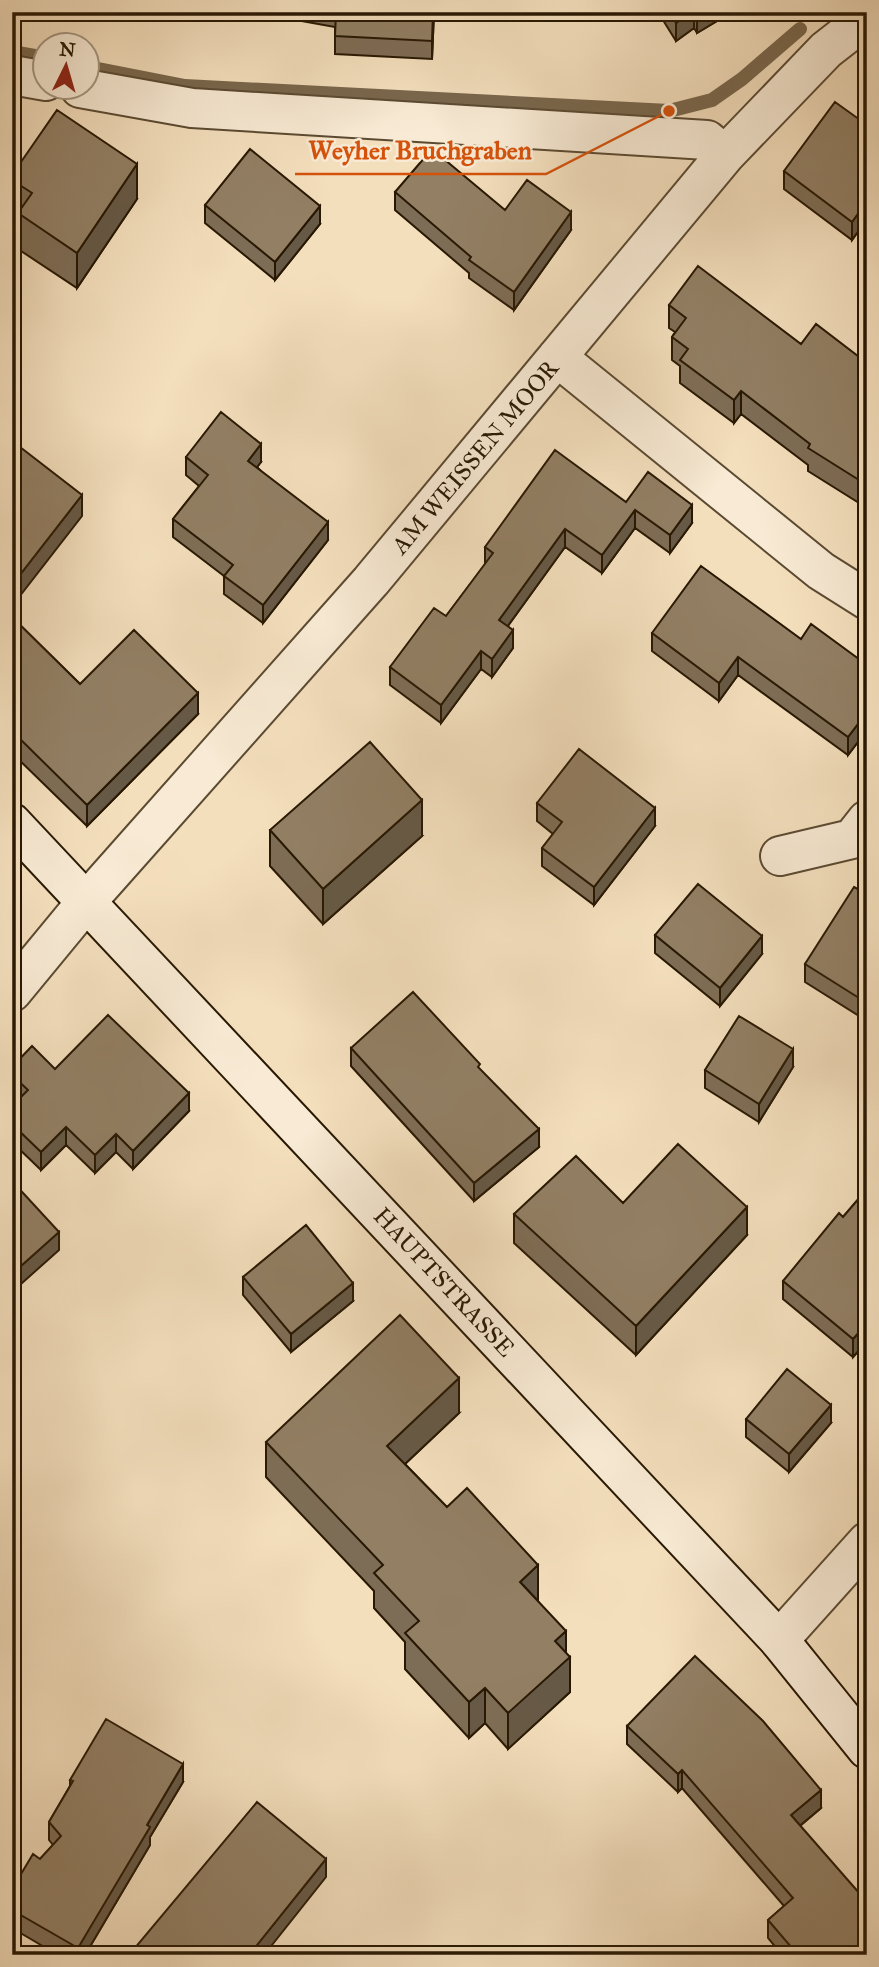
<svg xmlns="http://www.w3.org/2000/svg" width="879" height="1967" viewBox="0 0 879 1967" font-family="'IM FELL Great Primer',serif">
<rect width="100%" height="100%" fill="#f4dfbd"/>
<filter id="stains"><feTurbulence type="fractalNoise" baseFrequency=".00286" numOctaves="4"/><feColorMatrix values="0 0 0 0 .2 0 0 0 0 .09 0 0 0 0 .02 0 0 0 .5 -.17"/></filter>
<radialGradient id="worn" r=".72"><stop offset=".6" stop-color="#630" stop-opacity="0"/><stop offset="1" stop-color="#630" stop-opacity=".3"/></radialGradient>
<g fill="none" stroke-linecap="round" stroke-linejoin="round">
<path stroke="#79674d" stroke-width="14" d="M12,52L46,58
M88,67L185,86L669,111L712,100L742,79L800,29"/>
<g stroke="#5b4a32" stroke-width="42">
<path id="minor" d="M12,75L46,81
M80,88L192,108L707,140L725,155
M557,357L821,571L867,600
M780,856L852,839L867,820
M12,992L87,901L371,581L725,155L826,50L867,18
M779,1640L867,1542"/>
</g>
<g stroke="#281803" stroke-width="42">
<path id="secondary" d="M12,823L779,1640L867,1749"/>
</g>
<use href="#minor" stroke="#f8ead4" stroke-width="38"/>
<use href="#secondary" stroke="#f8ead4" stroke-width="38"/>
</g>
<path fill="#7e6d56" stroke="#281803" stroke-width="2" d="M252,12H434L432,59L335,54V27Z
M658,12H732L697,33L694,28L676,41Z
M867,125V219L852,240L784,189V171Z
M12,175L137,199L77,288L18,249V219L12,215Z
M395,192L505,210L571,230L514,310L469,278V273L395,210Z
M205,205L320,224L275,280L205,223Z
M669,305L867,363V508L808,471V465L741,414L734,423L680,383V366L672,360V337L675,332L669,328Z
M186,457L261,462L257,467L328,540L263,623L224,594V576L173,537V519L199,486L186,475Z
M626,502L692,523L670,553L635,528L602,573L565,547L508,626L513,648L492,677L481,669L441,723L390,685V667L446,616L485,565V547Z
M12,617L80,684L198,714L87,826L12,753Z
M652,633L801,639L867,665V730L848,755L738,675L719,701L652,651Z
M537,803L655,826L594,905L542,866V848L553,834L537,821Z
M270,830L422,836L323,924L270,866Z
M867,894V1021L805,982V964Z
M655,935L762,954L720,1006L655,953Z
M351,1048L539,1147L474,1201L351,1066Z
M12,1067L55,1069L189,1111L133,1169L116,1152L95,1173L66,1145L41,1170L12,1142V1106L19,1099L12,1093Z
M793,1067L759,1122L705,1088V1070Z
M867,1189V1354L860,1349L853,1357L783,1299V1281L843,1217Z
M623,1203L747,1235L636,1355L514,1243V1214Z
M243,1277L353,1301L291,1352L243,1295Z
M459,1413L405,1464L538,1601L566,1653L570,1692L508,1749L485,1723L469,1738L405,1669V1642L374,1608V1591L266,1477V1442Z
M746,1419L831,1423L789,1472L746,1437Z
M867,1629V1660L863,1658V1636Z
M627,1726L821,1808L800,1826L867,1955H782L768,1938V1920L784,1906L682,1788L678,1792L627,1744Z
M70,1780L183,1782L150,1837V1845L85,1955H58L12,1928V1889L53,1845L49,1840V1822L70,1786Z"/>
<path fill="#665946" stroke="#281803" stroke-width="2" d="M433,12H434L432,59V41Z
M691,12H694V28L676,41V23Z
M702,12H732L697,33V15Z
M137,164V199L77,288V253Z
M867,201V219L852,240V222Z
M320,206V224L275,280V262Z
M571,212V230L514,310V292Z
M741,391V414L734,423V400Z
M261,444V462L248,479V461Z
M82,495V516L12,606V585Z
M692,505V523L670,553V535Z
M635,510V528L602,573V555Z
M328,522V540L263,623V605Z
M565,529V547L499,638V620Z
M513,630V648L492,677V659Z
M481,651V669L441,723V705Z
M738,657V675L719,701V683Z
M198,693V714L87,826V805Z
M867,712V730L848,755V737Z
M422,800V836L323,924V889Z
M655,808V826L594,905V887Z
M762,936V954L720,1006V988Z
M793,1049V1067L759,1122V1104Z
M189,1093V1111L133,1169V1151Z
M66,1127V1145L41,1170V1152Z
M539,1129V1147L474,1201V1183Z
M116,1134V1152L95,1173V1155Z
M747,1207V1235L636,1355V1326Z
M59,1232V1250L12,1292V1274Z
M353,1283V1301L291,1352V1334Z
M860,1331V1349L853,1357V1339Z
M459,1378V1413L387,1481V1446Z
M831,1405V1423L789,1472V1454Z
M538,1565V1601L520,1582Z
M566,1631V1660L570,1657V1692L508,1749V1713L555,1641Z
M485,1688V1723L469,1738V1702Z
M183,1764V1782L150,1837V1845L85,1955H78V1948L147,1825Z
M682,1770V1788L678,1792V1774Z
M821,1790V1808L791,1833V1815Z
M326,1859V1877L264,1955H249Z"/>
<path fill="#927f64" stroke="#281803" stroke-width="2" d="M336,12H433L432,41L335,36Z
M669,12H691L676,23Z
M835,102L867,125V201L852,222L784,171Z
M57,110L137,164L77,253L18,213L32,193L12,180V175Z
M250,149L320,206L275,262L205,205Z
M432,149L505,210L527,180L571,212L514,292L469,260L471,257L395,192Z
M698,266L801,344L816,324L867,363V485L808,448L810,444L741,391L734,400L680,360L688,349L672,337L686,318L669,305Z
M221,412L261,444L248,461L328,522L263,605L224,576L233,565L173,519L208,475L186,457Z
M20,447L82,495L12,585V457Z
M555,450L626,502L648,472L692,505L670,535L635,510L602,555L565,529L499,620L513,630L492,659L481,651L441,705L390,667L434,608L446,616L493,553L485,547Z
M701,566L801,639L811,624L867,665V712L848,737L738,657L719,683L652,633Z
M12,617L80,684L134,630L198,693L87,805L12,731Z
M370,742L422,800L323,889L270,830Z
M579,749L655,808L594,887L542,848L562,822L537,803Z
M698,884L762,936L720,988L655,935Z
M854,887L867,894V1003L805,964Z
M413,992L480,1064L478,1067L539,1129L474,1183L351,1048Z
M108,1015L189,1093L133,1151L116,1134L95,1155L66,1127L41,1152L12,1124V1106L28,1090L12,1075V1067L32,1046L55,1069Z
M739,1016L793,1049L759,1104L705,1070Z
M678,1144L747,1207L636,1326L514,1214L576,1156L623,1203Z
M12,1181L59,1232L12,1274Z
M867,1189V1336L860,1331L853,1339L783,1281L839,1213L843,1217Z
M306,1225L353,1283L291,1334L243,1277Z
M400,1315L459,1378L387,1446L447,1507L467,1488L538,1565L520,1582L566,1631L555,1641L570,1657L508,1713L485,1688L469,1702L405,1633L419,1621L374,1573L383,1565L266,1442Z
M787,1369L831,1405L789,1454L746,1419Z
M867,1629V1638L863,1636Z
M695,1656L763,1721L821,1790L791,1815L867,1902V1955H798L768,1920L793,1898L682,1770L678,1774L627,1726Z
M106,1719L183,1764L147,1825L150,1827L78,1948L12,1910V1889L33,1854L40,1859L61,1836L49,1822L73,1781L70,1780Z
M257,1802L326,1859L249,1955H129Z"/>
<g text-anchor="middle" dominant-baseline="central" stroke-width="5" stroke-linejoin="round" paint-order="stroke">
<g font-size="24" fill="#281803" stroke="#f8ead4">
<text transform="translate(475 457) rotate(-50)">AM WEISSEN MOOR</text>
<text transform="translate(444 1282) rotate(47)">HAUPTSTRASSE</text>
</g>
</g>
<path fill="none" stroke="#d5520b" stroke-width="2.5" d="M669 111L546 174H295"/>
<circle fill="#d5520b" stroke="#f8ead4" stroke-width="2.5" cx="669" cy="111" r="7"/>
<g font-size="26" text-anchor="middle" font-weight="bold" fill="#d5520b" stroke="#f8ead4" stroke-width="5" stroke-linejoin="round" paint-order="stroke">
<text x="420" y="159">Weyher Bruchgraben</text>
</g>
<rect width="879" height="1967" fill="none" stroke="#f4dfbd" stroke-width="42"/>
<rect x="14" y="14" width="851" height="1939" fill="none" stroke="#281803" stroke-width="3.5"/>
<rect x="21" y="21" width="837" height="1925" fill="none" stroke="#281803" stroke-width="2"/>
<g transform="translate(66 66) rotate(5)"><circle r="33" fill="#f8ead4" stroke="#a59680" stroke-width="2"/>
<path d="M0-5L12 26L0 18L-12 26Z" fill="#8f2418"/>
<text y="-10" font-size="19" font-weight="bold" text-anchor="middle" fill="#281803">N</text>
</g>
<rect width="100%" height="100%" filter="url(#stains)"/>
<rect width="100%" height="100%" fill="url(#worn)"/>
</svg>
